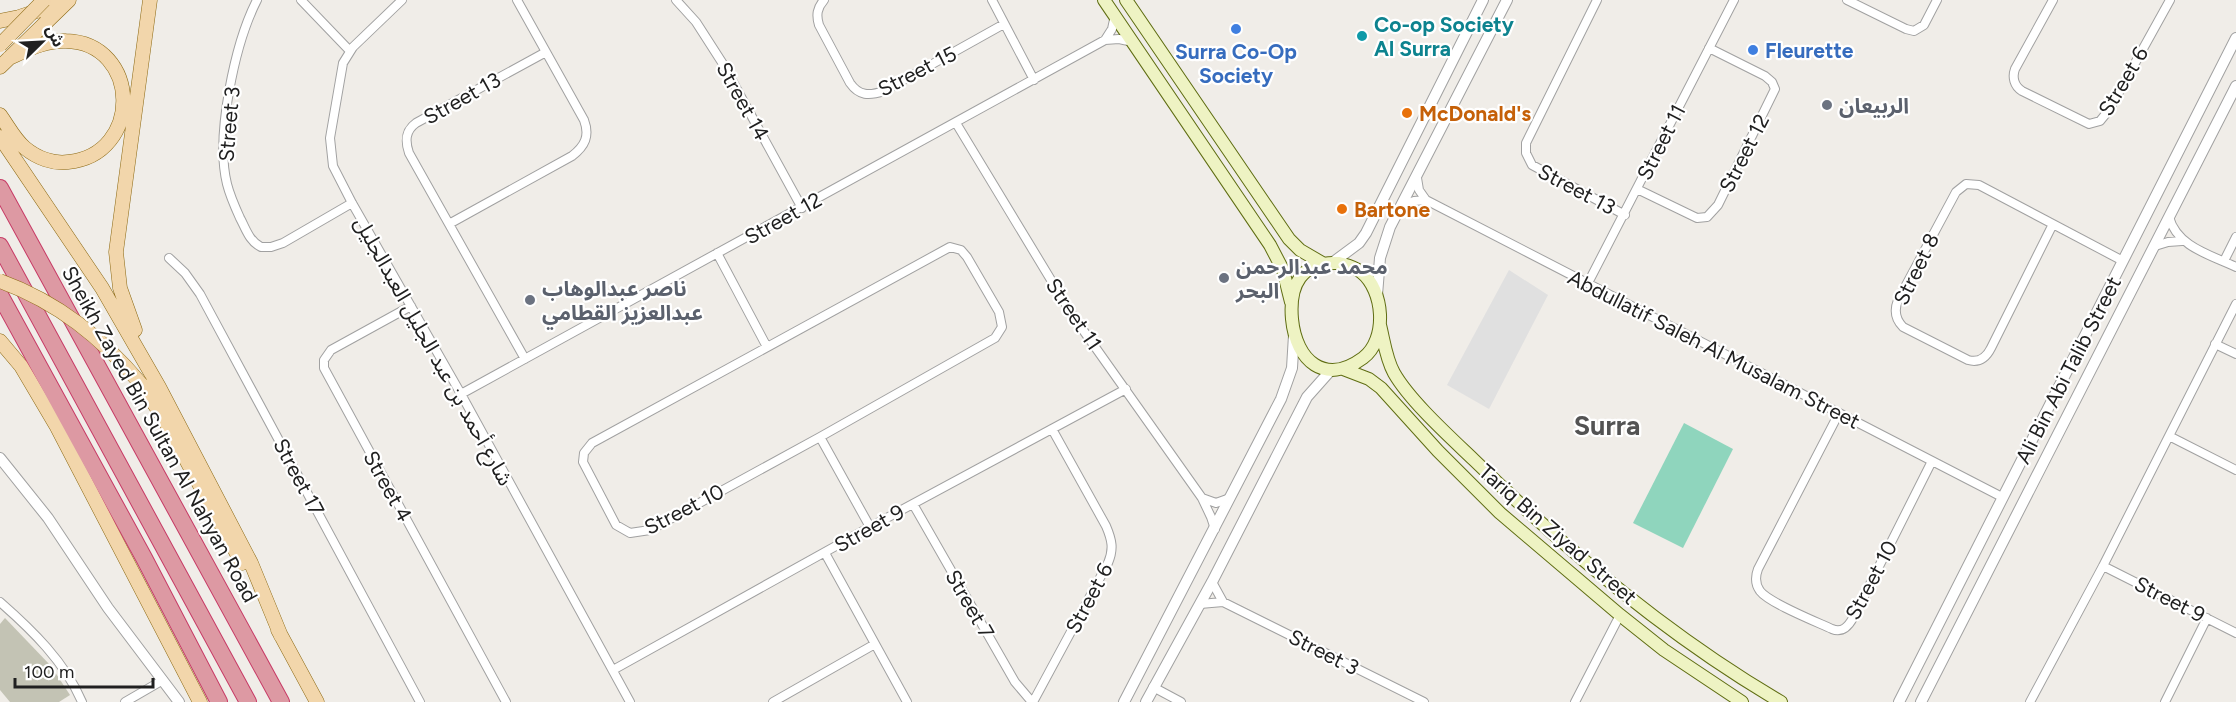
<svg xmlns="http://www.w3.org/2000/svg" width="2236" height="702" viewBox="0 0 2236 702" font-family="Figtree,'Noto Sans Arabic',sans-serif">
<rect width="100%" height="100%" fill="#f0ede8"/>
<path fill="#c3c3b4" d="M5,618L51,666L70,695L59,702H10L0,690V624Z"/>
<path fill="#8fd5bd" d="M1684,423L1733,449L1683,548L1633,523Z"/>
<path fill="#e0e0e0" d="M1509,270L1548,295L1489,409L1447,385Z"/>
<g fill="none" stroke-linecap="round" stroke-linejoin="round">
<g stroke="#a1a1a1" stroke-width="10">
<path id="minor" d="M257,0C235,43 215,136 227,184C230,196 235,207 240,218C246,229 249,241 261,247H271L283,243L352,203
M301,0L350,51
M402,0L353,47L343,63L330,138L333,166L352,203L461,394L630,702
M676,0L696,22L723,64L802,208
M824,0C817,8 816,15 819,25L850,83C859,96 869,96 884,91L1004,24
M992,0L1034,80
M1597,0L1526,143V153L1532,165L1625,215
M1847,0L1906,29L1914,31L1924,25L1937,0
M2053,0L2015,69C2012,77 2014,86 2022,91L2089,124L2100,121L2109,110L2170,0
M1105,40L1112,29L1115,15
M956,123L1071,313L1202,498L1211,517L1215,529
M1417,178L1419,190L1426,200L2002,497
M1637,189L1697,218L1707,217L1718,205L1775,89L1772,82L1765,76L1709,48
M1402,205L1414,201L1426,200
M2169,217C2177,247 2211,255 2236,267
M449,224L572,156C585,146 590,136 584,120L517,0
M2053,224L1991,348C1986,358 1979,363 1968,360L1903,327C1895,319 1894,310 1898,300L1956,192L1966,184L1979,185L2123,261
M2155,246L2168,242L2182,241
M950,247L961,250L967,257L999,312L1002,327L995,338L820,437L650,530L630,533L616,525L583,462L584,453L592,443Z
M717,253L767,347
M169,258L185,273L200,294L420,702
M2224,261L2236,237
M1588,283L1734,0
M411,306L331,350L324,360V368L506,702
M2215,344L2236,354
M525,359L409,153C405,141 405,131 416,123L546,52
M461,394L1105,40L1119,39L1133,42
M1839,413L1758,569C1755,577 1755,584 1760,591C1769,603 1817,622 1832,629C1842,633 1848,627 1853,618L1932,461
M2169,436L2236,470
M820,437L870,527
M1202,498L1216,503L1230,498
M913,504L1015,682L1032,702
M825,553L907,702
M2103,566L2236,633
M1212,582L1223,602
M0,602C32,630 65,662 82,702
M1200,604L1223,602L1424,702
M613,670L870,527L1126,389
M1153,687L1181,702
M125,702L163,680
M773,702L875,644
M1033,702L1108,563C1114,549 1112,540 1106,526L1052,429
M1575,702L1620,615
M2030,702L2103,566L2236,304
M2165,702L2207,618"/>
</g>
<g stroke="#a1a1a1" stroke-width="12">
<path id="tertiary" d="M1332,263L1359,243L1366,233L1483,0
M1377,295L1380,258L1390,227L1507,0
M0,458L48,518L108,608L179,702
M1124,702L1281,399L1292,368L1294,335
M1146,702L1212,582L1307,397L1331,370
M1899,702L2236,38
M1921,702L2236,86"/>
</g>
<g stroke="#5f6d12" stroke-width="14">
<path id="secondary" d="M1104,0L1270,245L1283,270L1291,302
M1126,0L1289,239L1300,250L1324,264
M1339,263C1347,265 1355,267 1361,272C1384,290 1388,339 1363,358C1325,386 1296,361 1292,319C1289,285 1301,261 1339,263Z
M1380,325C1384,341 1386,359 1394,373C1410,401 1450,437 1474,460C1567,551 1668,636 1781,702
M1343,369L1369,379L1381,388L1438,451L1500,513L1620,615L1664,650L1742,702"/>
</g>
<g stroke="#8b6812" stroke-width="15">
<path id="primary" d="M0,21L19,17L61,3
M0,67L69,0
M0,115C8,126 15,140 25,148C37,158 53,164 68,162C143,155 141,43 66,41C46,40 27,50 9,58
M0,137L102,288L159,387L251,563L281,636
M135,330L120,288L116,252L150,0
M0,341L21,366L57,427L200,702
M141,384L163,417L242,563
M278,630L317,702"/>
</g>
<g stroke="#c73b66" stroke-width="18">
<path id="motorway" d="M0,188L281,702
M0,246L248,702
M0,295L144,558L219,702"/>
</g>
<use href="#minor" stroke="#fff" stroke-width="8"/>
<use href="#tertiary" stroke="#fff" stroke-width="10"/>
<use href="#secondary" stroke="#eef3c3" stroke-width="12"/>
<use href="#primary" stroke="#f2d6ab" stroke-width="14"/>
<use href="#motorway" stroke="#dd99a3" stroke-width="16"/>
<g stroke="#8b6812" stroke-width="15" stroke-linecap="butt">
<path id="primary-bridge" d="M0,45L44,0
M0,281C58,302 102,338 141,384"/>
</g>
<use href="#primary-bridge" stroke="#f2d6ab" stroke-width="14"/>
</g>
<g fill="#3f7fe0" stroke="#fff" stroke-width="2">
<circle cx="1236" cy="29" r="6"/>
<circle cx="1753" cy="50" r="6"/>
</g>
<circle fill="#0f9aa8" stroke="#fff" stroke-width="2" cx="1362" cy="36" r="6"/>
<g fill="#6b7280" stroke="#fff" stroke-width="2">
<circle cx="1827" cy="105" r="6"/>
<circle cx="1224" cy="278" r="6"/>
<circle cx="530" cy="300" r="6"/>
</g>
<g fill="#e8710a" stroke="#fff" stroke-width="2">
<circle cx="1407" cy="113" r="6"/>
<circle cx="1342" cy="209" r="6"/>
</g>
<g text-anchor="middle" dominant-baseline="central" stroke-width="4.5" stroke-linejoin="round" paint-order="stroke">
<g font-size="21" font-weight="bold" fill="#0d838f" stroke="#fff" text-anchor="start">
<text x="1374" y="24">Co-op Society<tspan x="1374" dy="24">Al Surra</tspan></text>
</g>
<g font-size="21" font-weight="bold" fill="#366cbe" stroke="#fff" text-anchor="start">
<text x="1765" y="50">Fleurette</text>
<text x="1236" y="51" text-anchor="middle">Surra Co-Op<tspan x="1236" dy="24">Society</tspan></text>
</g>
<g font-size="21" fill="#202020" stroke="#fff">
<text transform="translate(917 71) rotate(-27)">Street 15</text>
<text transform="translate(2123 81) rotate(-59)">Street 6</text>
<text transform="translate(462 98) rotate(-29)">Street 13</text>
<text transform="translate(743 101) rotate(61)">Street 14</text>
<text transform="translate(229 124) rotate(-85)">Street 3</text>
<text transform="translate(1661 142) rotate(-63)">Street 11</text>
<text transform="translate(1744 153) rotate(-63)">Street 12</text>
<text transform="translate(1577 189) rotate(28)">Street 13</text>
<text transform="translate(783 218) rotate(-29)">Street 12</text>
<text transform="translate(1916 269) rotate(-64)">Street 8</text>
<text transform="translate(1074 314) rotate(56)">Street 11</text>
<text transform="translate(1714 349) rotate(27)">Abdullatif Saleh Al Musalam Street</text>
<text transform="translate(434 351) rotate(61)">شارع أحمد بن عبد الجليل العبدالجليل</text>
<text transform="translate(2068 370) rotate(-63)">Ali Bin Abi Talib Street</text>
<text transform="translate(160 434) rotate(61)">Sheikh Zayed Bin Sultan Al Nahyan Road</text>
<text transform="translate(299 477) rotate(62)">Street 17</text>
<text transform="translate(388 486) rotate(61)">Street 4</text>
<text transform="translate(684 509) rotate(-27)">Street 10</text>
<text transform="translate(869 528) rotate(-29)">Street 9</text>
<text transform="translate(1558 534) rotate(41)">Tariq Bin Ziyad Street</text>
<text transform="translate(1871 580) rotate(-62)">Street 10</text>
<text transform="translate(1089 598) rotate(-62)">Street 6</text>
<text transform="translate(2170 599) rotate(27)">Street 9</text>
<text transform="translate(970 604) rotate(60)">Street 7</text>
<text transform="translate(1324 652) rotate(27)">Street 3</text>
</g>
<g font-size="21" font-weight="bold" fill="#5b616d" stroke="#fff" text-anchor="start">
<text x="1839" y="105">الربيعان</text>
<text x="1236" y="266">محمد عبدالرحمن<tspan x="1236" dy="24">البحر</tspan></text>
<text x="542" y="288">ناصر عبدالوهاب<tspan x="542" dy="24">عبدالعزيز القطامي</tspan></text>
</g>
<g font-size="21" font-weight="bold" fill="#c56008" stroke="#fff" text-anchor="start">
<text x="1419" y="113">McDonald's</text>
<text x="1354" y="209">Bartone</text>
</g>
<g font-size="27" font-weight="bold" fill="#535353" stroke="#fff">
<text x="1607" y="425">Surra</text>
</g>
</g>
<g transform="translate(42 42) rotate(66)" stroke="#ffffff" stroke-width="4.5" paint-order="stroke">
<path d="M0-4.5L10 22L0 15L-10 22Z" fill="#202020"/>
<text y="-9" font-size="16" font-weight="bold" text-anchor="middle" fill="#202020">ش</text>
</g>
<path d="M15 678v9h138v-9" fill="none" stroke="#202020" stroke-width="3"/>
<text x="24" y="678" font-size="18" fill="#202020" stroke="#ffffff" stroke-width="4.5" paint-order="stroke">100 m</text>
</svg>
